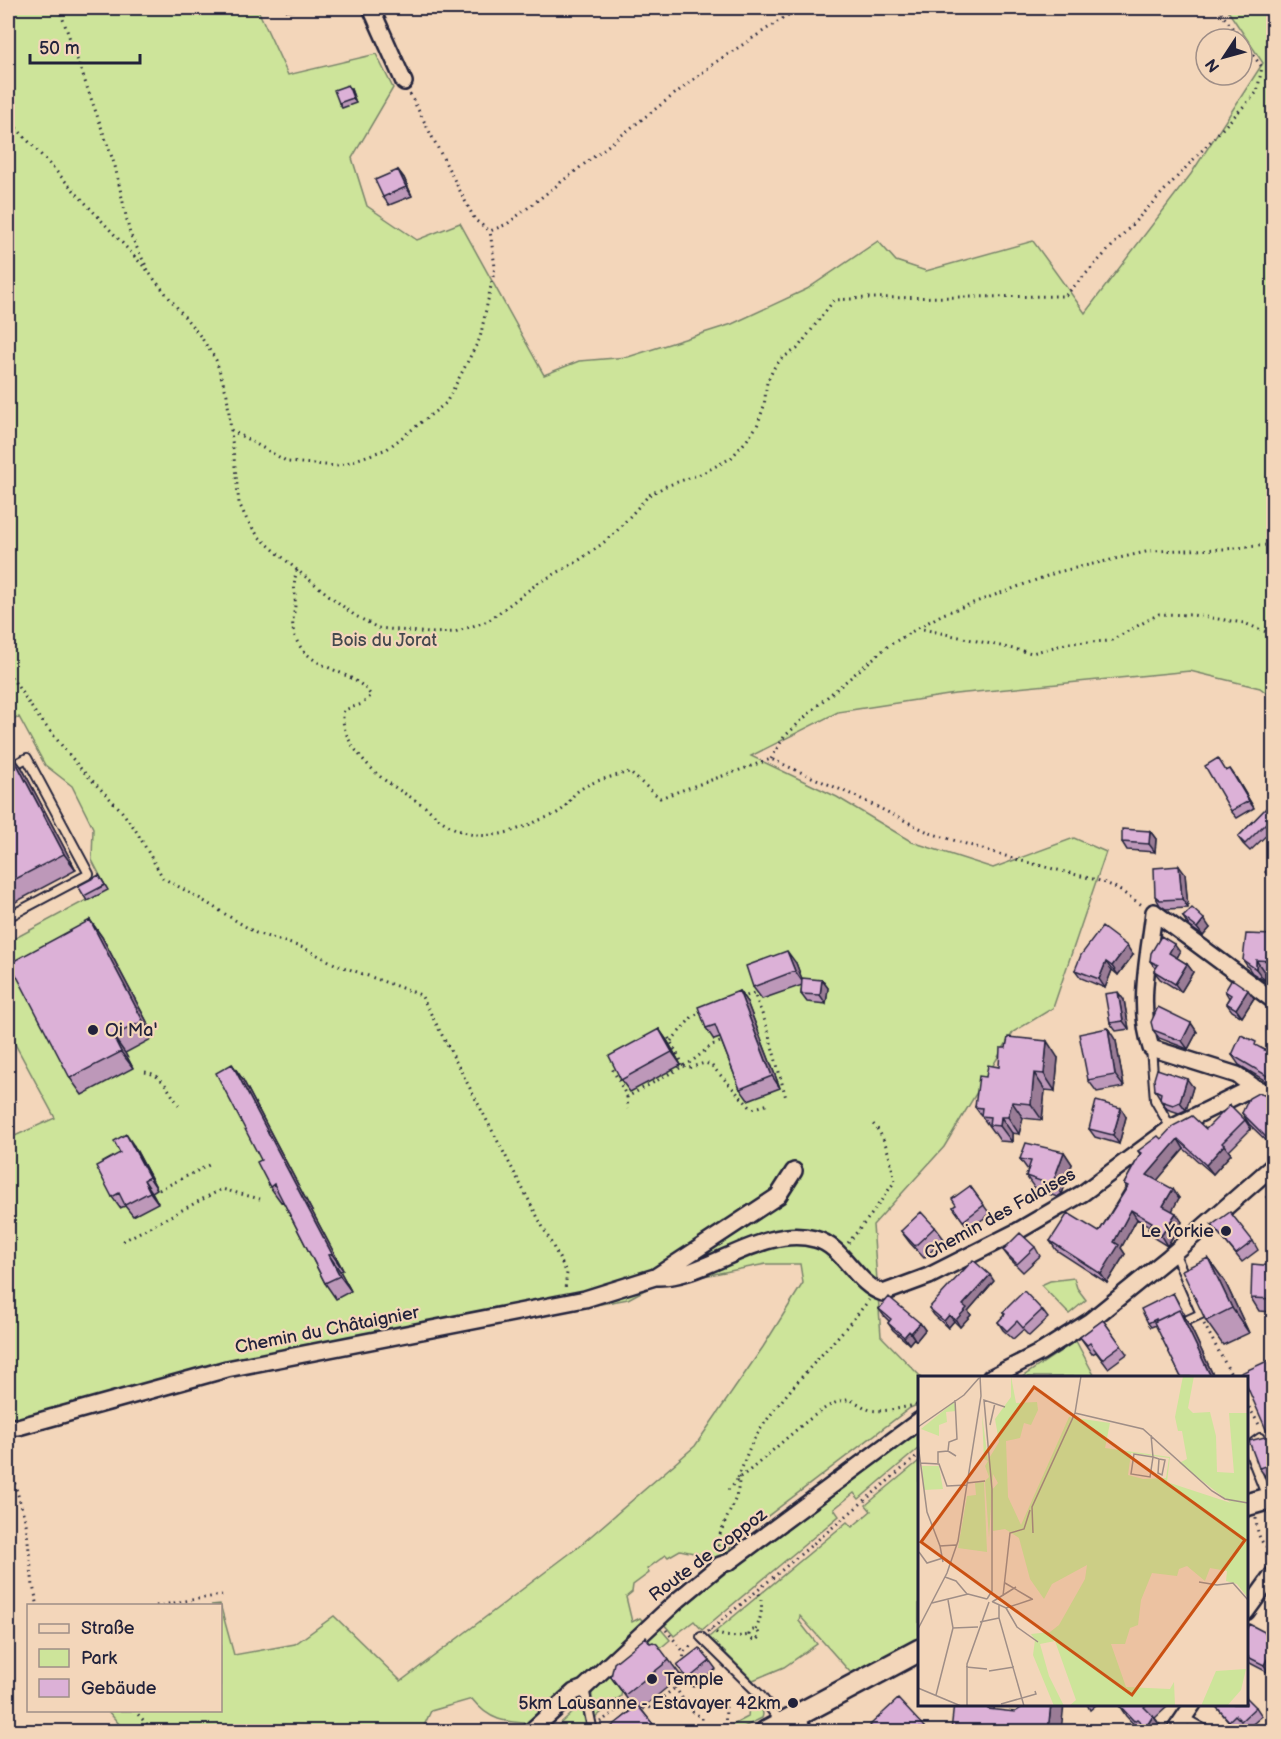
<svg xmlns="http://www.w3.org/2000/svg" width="1281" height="1739" viewBox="0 0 1281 1739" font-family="'Balsamiq Sans',sans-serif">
<rect width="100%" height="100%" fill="#f3d6ba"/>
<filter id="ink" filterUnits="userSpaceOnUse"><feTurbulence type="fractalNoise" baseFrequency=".0167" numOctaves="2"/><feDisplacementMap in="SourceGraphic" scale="12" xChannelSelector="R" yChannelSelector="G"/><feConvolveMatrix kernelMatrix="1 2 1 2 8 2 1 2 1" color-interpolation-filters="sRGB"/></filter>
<g filter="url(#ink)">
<path fill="#cde49a" stroke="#78836a" stroke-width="1.5" d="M8,8H257L288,75L376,54L393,88L352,158L367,206L417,240L460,223L544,375L579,361L628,357L732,324L807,289L878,241L896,261L926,271L1033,241L1085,313L1191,174L1263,63L1226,8H1273V698L1260,688L1190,671L955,694L838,712L751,756L837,797L912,842L993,868L1074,838L1106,852L1053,1008L1013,1032L944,1147L873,1225L881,1336L921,1377L919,1404L910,1408L731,1544L728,1558L721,1559L680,1550L668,1557L666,1555L647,1569L649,1573L633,1585L632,1592L626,1597L632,1622L640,1618L642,1620L635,1642L537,1724C508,1722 491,1723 472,1699L431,1711L421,1732L125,1731L108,1711L220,1710V1606L211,1605L220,1604L234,1655L295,1644L334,1616L401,1681L577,1548L695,1446L763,1347L803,1283L800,1264H766L652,1286L628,1299L273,1365L22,1431L8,1410V1139L55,1118L8,1031V942L107,889L92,860L93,828L72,786L45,765L19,717L8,722Z
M1074,1278L1077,1288L1086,1300L1069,1314L1041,1285L1050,1281Z
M1076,1341L1095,1377H1022Z
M919,1427V1448L859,1499L854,1493L834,1509L839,1516L702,1630L694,1621L674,1636L663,1623L787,1524Z
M919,1461V1638L851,1673L800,1616L799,1621L817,1644L784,1667L753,1680L709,1637L847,1522L852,1527L871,1511L866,1505Z
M659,1627L670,1640L624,1679L621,1696L596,1717L594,1716L591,1687Z
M580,1698L586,1726L578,1731L551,1732L576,1709V1704H566Z
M753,1702C760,1705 765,1711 762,1718L736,1731H727V1728L748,1717L749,1704Z"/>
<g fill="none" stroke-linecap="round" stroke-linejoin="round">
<g stroke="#22223b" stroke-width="12">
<path id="service" d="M8,768L27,758L89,874L8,917
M1151,1048L1155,1100L1171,1128
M1174,1252L1201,1314L1179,1324
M1260,1438L1249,1446V1451L1267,1497
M701,1637L760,1695L781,1722
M584,1688L593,1732
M1184,1718L1209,1732"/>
</g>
<g stroke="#22223b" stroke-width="20">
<path id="minor" d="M371,8L404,82
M1154,912C1149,956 1137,1005 1151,1048L1237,1075L1254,1087L1274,1096
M1154,912L1274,1001
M655,1277C706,1280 761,1224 815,1239C844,1246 855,1284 883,1293L929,1276L1018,1231L1083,1193L1171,1128L1254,1087
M990,1378L1041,1352L1090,1321L1169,1257L1274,1165
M8,1427H18L227,1369L585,1299L655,1277L778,1196L794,1171
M1246,1612L1274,1573
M795,1716L805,1732
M530,1732L574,1692L584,1688L678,1600L720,1565L729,1562L920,1420
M1174,1732L1193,1704"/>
</g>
<g stroke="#22223b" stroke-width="26">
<path id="secondary" d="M1246,1505L1274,1497
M766,1732L920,1650"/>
</g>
<path stroke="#22223b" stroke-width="3" stroke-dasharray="1.5 4.5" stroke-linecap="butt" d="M59,8L115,166L130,234L150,274L201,337L216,360L227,395L239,503L247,520L258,536L297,570L354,615L378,628L430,633L455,632L488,621L538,583L575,563L602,544L615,533L649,495L666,486L703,473L731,458L747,440L757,426L764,406L767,382L774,368L782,358L797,349L834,300L867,298L1065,296L1257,92L1262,67L1242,41
M1217,8L1241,39
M410,94L475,220L490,231L507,224L716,62L799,8
M8,119L147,270
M231,430L288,462L338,466L387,449L446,403L480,338L495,267L490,231
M297,570C292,587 296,590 295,606C294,613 292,622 293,629C301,672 355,667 371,696L362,704L344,710C338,733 360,757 375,772C390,786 407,794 424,806C431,811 437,818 445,823C475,843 505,836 535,822C543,818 554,816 560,811C568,806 571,796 578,791C593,780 612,777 629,772L660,798L771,759L855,796L930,833L1022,861L1097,880L1113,886L1142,905
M918,628L943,614L1058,572L1150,551L1225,549L1268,545L1274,541
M8,672L36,714L81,769L120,809L135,829L163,878L199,898L256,933L304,948L335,964L421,995L567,1273L565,1289
M771,759L784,737L819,704L888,646L918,628L1032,653L1069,643L1110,641L1159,614L1193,615L1244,623L1274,635
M741,998L754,993L766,1024L786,1098
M664,1040L668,1037L684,1066
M671,1041L693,1016L703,1011
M616,1066L612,1068L627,1097L691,1062L712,1045L723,1041
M684,1066L688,1068L705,1063L711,1065L752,1109L769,1104
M145,1072C164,1075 168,1091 179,1105
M627,1097L628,1109
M159,1190L209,1165
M123,1241L222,1189L260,1199
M848,1243L871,1215L895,1181C890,1160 887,1137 871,1122
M1204,1324L1233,1378
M1246,1402L1261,1428
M8,1460L26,1523L33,1586L38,1606
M740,1477C765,1462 823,1397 849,1400C856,1401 864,1408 870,1410C884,1413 903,1407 917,1405
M738,1478C744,1464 748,1448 756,1436C788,1386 833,1346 869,1300
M728,1490L738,1479
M1256,1518C1257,1533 1260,1545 1274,1552
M717,1552C718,1546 718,1539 721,1532C727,1514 738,1501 739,1481
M156,1606L222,1595
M711,1629C722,1639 736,1637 750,1635
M666,1630L684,1652
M756,1630C761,1617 765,1603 757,1590
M749 1635a5 5 0 1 1 10 0a5 5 0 1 1-10 0Z
M708,1632L920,1454
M683,1663L684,1652L693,1644
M675,1687L690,1710L702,1718V1732
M134,1710L154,1732
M600,1722L622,1707L648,1709L680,1684L682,1669
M725,1732L726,1707"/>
<use href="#service" stroke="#f3d6ba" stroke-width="8"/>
<use href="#minor" stroke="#f3d6ba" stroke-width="15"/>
<use href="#secondary" stroke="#f3d6ba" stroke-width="21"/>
</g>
<path fill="#bd98b9" stroke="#22223b" stroke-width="1.5" d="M285,8H310V9L287,11Z
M351,89L356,103L342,108L339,103Z
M398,170L404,178L412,196L389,205L383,197Z
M10,751L22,768L76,870L8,906V752Z
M1226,771L1235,776L1254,808L1237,818L1231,811Z
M1274,800V828L1250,851L1243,844L1238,837Z
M1150,831L1156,839L1155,852L1127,850L1122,842Z
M1185,874L1188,908L1166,909L1160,905L1155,896Z
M99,875L108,890L87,901L84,896Z
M1183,917L1210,928L1203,936L1189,926Z
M90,920L102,937L155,1037L125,1053L133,1068L82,1095L70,1078Z
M1274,935V973H1265V981L1252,973L1243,960Z
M1180,952L1177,958L1187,964L1193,972L1181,992L1160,979L1154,971L1156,969L1150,961Z
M1133,955L1118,975L1112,970L1105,988L1081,978L1075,970Z
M796,963L802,980H822L828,988L826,1004L807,1002L801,994L802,985L762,999L753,987Z
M739,991L747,1002L780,1088L748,1100L740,1089L720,1038L714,1040L706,1028Z
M1225,991L1254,998L1242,1017L1232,1011L1226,1003L1229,998Z
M1124,1000L1129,1029L1116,1031L1110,1023Z
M1191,1023L1197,1032L1188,1049L1159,1038L1153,1030Z
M659,1029L668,1042L681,1065L630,1092L621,1080Z
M1116,1041L1124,1087L1097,1092L1088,1080Z
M1261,1048L1274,1055V1086L1239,1065L1232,1055Z
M1058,1058L1055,1091L1045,1090L1042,1120L1023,1118L1019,1134L1012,1133V1142L1000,1141L994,1132H993L975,1107L986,1077L999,1067Z
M232,1064L243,1080L343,1270L340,1271L351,1291L336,1299L325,1283L283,1201L281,1202L270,1187Z
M1193,1087L1186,1110L1179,1113L1167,1109L1155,1090Z
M1273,1093H1274V1148L1249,1124L1242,1113L1267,1096Z
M1126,1117L1119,1144L1095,1137L1089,1129Z
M1245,1120L1251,1129L1229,1151L1231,1154L1213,1174L1184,1149L1157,1180L1179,1198L1172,1210L1182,1222L1167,1246L1154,1238L1148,1229L1150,1226L1137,1219L1121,1248L1125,1254L1107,1283L1056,1250L1050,1241L1099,1232L1126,1187L1124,1184L1140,1154L1138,1151L1161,1139Z
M134,1146L157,1189L152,1192L158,1203L133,1216L125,1206L120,1208L112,1197Z
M1064,1152L1072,1164L1062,1194L1057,1197L1035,1189L1026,1176L1028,1170L1020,1159Z
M970,1186L990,1214L969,1229L953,1207L956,1205Z
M1212,1225L1253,1241L1258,1250L1242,1262Z
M935,1227L944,1239L924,1258L910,1243L901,1231Z
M1035,1247L1040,1256L1023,1272L1009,1258L1003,1250Z
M1208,1258L1225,1282L1249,1333L1223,1345L1206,1321Z
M1274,1266V1312L1259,1311L1251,1298Z
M994,1281L968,1311L971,1315L960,1327L954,1321L948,1328L934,1315L929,1308Z
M1173,1293L1185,1315L1183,1316L1190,1326L1214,1377H1181L1156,1325L1151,1327L1148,1323Z
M879,1309L920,1323L925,1330L916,1341L914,1338L909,1344L893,1330L888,1323L889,1321L884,1316Z
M1042,1310L1048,1318L1029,1336L1023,1330L1013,1339L1003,1330L998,1322L1005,1315L1003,1312Z
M1103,1320L1127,1354L1108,1368L1096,1352L1092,1354L1080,1337Z
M1274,1358V1475L1266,1477L1259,1468L1269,1436Z
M1246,1630L1269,1673L1246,1661Z
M650,1643L669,1660L681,1676L641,1709L658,1731H608L634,1708L611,1677Z
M710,1661L716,1669L693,1687L677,1665Z
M1087,1704H1097L1090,1710Z
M1118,1704H1166L1167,1707L1155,1718L1162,1728L1160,1731H1140L1126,1716Z
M1214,1704L1256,1707L1262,1716L1247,1729L1241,1723L1235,1729Z"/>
<path fill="#9a7c96" stroke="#22223b" stroke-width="1.5" d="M348,85L351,89L356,103L353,98Z
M398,170L404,178L412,196L406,187Z
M10,751L22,768L76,870L64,854Z
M1230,769L1235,776L1254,808L1249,801Z
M1150,831L1156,839L1155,852L1149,844Z
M1179,866L1185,874L1188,908L1182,899Z
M1204,919L1210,928L1203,936L1197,928Z
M90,920L102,937L155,1037L143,1021Z
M1174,944L1180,952L1175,961L1169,953Z
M1127,946L1133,955L1118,975L1112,966Z
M787,951L796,963L804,984L795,971Z
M1256,960L1265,973V981L1256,969Z
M1106,962L1112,970L1105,988L1099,979Z
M1187,964L1193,972L1181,992L1175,984Z
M822,980L828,988L826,1004L820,995Z
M1248,990L1254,998L1242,1017L1236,1009Z
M739,991L747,1002L780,1088L772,1076Z
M1118,992L1124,1000L1129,1029L1123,1021Z
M1191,1023L1197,1032L1188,1049L1182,1041Z
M1108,1028L1116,1041L1124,1087L1115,1075Z
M659,1029L668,1042L681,1065L672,1052Z
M113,1036L125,1053L133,1068L121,1052Z
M1047,1041L1058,1058L1055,1091L1044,1074Z
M232,1064L243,1080L343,1270L332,1254Z
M1034,1073L1045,1090L1042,1120L1031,1104Z
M1187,1079L1193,1087L1186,1110L1180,1102Z
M1012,1102L1023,1118L1019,1134L1008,1117Z
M1121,1108L1126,1117L1119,1144L1113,1135Z
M1001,1117L1012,1133V1142L1000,1126Z
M1274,1128V1147L1268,1139Z
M126,1134L134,1146L157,1189L149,1177Z
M1178,1139L1184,1149L1154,1184L1147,1175Z
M1224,1145L1231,1154L1213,1174L1206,1165Z
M1064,1152L1072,1164L1062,1194L1053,1182Z
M144,1180L152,1192L158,1203L150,1192Z
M1173,1189L1179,1198L1170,1215L1163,1206Z
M1131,1210L1137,1219L1121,1248L1125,1254L1107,1283L1101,1274L1114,1242Z
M1176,1213L1182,1222L1167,1246L1161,1236Z
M329,1255L340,1271L351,1291L340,1276Z
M1208,1258L1225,1282L1249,1333L1232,1308Z
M990,1275L994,1281L968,1311L971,1315L960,1327L956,1320L963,1305Z
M1179,1310L1190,1326L1214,1377H1211Z
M949,1315L954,1321L948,1328L944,1321Z
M920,1323L925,1330L916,1341L911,1333Z
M909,1331L914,1338L909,1344L904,1337Z
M1274,1646V1666L1269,1673L1264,1665Z
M985,1704H995L993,1716Z
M1051,1704H1064L1061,1731H1048Z
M1153,1716L1162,1728L1160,1731H1148L1146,1727Z"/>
<path fill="#dcb1d7" stroke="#22223b" stroke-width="1.5" d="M348,85L353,98L339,103L334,90Z
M398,170L406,187L383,197L375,180Z
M10,751L64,854L8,883V752Z
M1218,758L1226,771L1230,769L1249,801L1231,811L1205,766Z
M1274,800V819L1272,817L1245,844L1238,837Z
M1122,829L1150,831L1149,844L1122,842Z
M1274,861V885L1265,872Z
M1179,866L1182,899L1160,900L1155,896L1154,868Z
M99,875L105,885L84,896L78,886Z
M1192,908L1204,919L1197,928L1183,917Z
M90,920L143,1021L113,1036L121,1052L70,1078L10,963Z
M1102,927L1127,946L1112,966L1106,962L1099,979L1075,970L1081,955Z
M1246,934L1274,935V961L1256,960V969L1243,960Z
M1161,936L1174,944L1169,953L1187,964L1175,984L1154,971L1158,965L1150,961L1151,953Z
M787,951L795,971L753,987L746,966Z
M802,978L822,980L820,995L801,994Z
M1232,979L1248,990L1236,1009L1226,1003L1231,995L1225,991Z
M739,991L772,1076L740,1089L715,1025L706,1028L698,1007Z
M1118,992L1123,1021L1110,1023L1105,994Z
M1158,1007L1191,1023L1182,1041L1153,1030L1151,1022Z
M1108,1028L1115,1075L1088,1080L1079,1034Z
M659,1029L672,1052L621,1080L609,1056Z
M1241,1035L1256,1042L1255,1045L1274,1055V1080L1232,1055Z
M1008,1037L1047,1041L1044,1074L1034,1073L1031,1104L1012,1102L1008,1117H1001L1000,1126L989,1125L990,1117L981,1116L982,1108L975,1107L979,1076L986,1077L988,1065L999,1067L1000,1048H1006Z
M232,1064L332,1254L329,1255L340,1276L325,1283L274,1184L270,1187L257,1162L261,1160L216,1073Z
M1157,1069L1187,1079L1180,1102L1173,1105L1161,1101L1160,1098L1161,1093L1155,1090L1154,1079Z
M1258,1093L1267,1096L1274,1093V1128L1268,1139L1242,1113L1249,1098Z
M1096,1101L1121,1108L1113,1135L1089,1129Z
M1230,1105L1245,1120L1222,1143L1224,1145L1206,1165L1178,1139L1147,1175L1173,1189L1163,1206L1176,1213L1161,1236L1148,1229L1152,1222L1131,1210L1114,1242L1119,1245L1101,1274L1050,1241L1068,1213L1099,1232L1128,1186L1124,1184L1141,1153L1138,1151L1158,1136L1161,1139L1173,1126L1192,1116L1206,1129Z
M126,1134L149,1177L144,1180L150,1192L125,1205L119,1193L112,1197L96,1166L120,1153L114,1141Z
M1026,1143L1064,1152L1053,1182L1049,1184L1026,1176L1031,1161L1020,1159Z
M970,1186L984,1205L963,1221L953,1207L956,1205L952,1199Z
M1274,1192V1208L1266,1197Z
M921,1212L935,1227L915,1246L901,1231Z
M1230,1212L1253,1241L1236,1254L1212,1225Z
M1020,1233L1035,1247L1017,1264L1003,1250Z
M1208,1258L1232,1308L1206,1321L1182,1270Z
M973,1260L990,1275L963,1305L967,1308L956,1320L949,1315L944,1321L929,1308Z
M1252,1264L1274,1266V1299L1251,1298Z
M1024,1291L1042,1310L1023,1328L1017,1321L1007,1331L998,1322L1005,1314L1003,1312Z
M1173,1293L1182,1311L1180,1312L1179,1310L1156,1321V1319L1148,1323L1141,1309Z
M889,1297L920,1323L911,1333L909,1331L904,1337L888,1323L891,1319L879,1309Z
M1179,1310L1211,1377H1181L1154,1322Z
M1103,1320L1121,1345L1102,1359L1090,1343L1087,1345L1080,1337Z
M1274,1358V1464L1259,1468L1249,1441L1269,1436L1246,1384V1377H1243L1241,1373Z
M1249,1624L1274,1637V1646L1264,1665L1246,1656V1630Z
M646,1637L650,1643L653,1642L657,1644L669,1660L625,1695L611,1677L614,1663Z
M699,1648L710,1661L688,1679L677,1665Z
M1246,1697L1256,1707L1241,1721L1235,1715L1229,1721L1214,1704H1246Z
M898,1699L926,1729L921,1728L924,1731H875L870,1725Z
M954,1704H985L988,1709L1015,1712L1024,1706V1704H1051L1048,1731H951Z
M1118,1704H1147L1144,1707L1153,1716L1146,1727L1137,1719L1134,1721Z
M638,1706L653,1724L643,1731H609L607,1730Z
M1106,1728L1109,1731H1102Z"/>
</g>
<g fill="#22223b" stroke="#f3d6ba" stroke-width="2">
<circle cx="93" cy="1030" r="6"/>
<circle cx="1226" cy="1231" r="6"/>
<circle cx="652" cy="1679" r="6"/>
<circle cx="793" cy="1703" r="6"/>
</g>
<g text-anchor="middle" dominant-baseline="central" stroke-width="4.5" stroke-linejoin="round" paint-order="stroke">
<g font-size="18" fill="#44494e" stroke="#f3d6ba">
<text x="384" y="640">Bois du Jorat</text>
</g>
<g font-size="18" fill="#22223b" stroke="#f3d6ba" text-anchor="start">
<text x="105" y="1030">Oi Ma'</text>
<text x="1214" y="1231" text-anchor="end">Le Yorkie</text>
<text x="664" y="1679">Temple</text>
<text x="781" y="1703" text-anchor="end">5km Lausanne - Estavayer 42km</text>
</g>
<g font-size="18" fill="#22223b" stroke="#f3d6ba">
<text transform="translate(1000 1214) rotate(-29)">Chemin des Falaises</text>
<text transform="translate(327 1330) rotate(-11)">Chemin du Châtaignier</text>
<text transform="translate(708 1555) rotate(-37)">Route de Coppoz</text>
</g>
</g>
<g transform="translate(918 1376)">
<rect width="330" height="330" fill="#f3d6ba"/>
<path d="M93,0L98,27L119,26L120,34L113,49L106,47L102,62L88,65L90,121L103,149L151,41L192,47L187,72L252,81L249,106L313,127L261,87L269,83L264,55H260L257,41L265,0H276L270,32L275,37L292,36L298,60L299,96L316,97L311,37H330V222L319,208L308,205L309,195L292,192L287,205L269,190L261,193L259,200L234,197L223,224L220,249L212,252L207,268H193L208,311L252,313L256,306L257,330H151L158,324L137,265L122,268L131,300L146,330H136L115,279L117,264L113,258L132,256L141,249L167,203L169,189L134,208L126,223L112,203L101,162L87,153L75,155L74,114L80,107L75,98L71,162L67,105L71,101L67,90L70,85L66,83L64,39L70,84L81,66L77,43L93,21ZM213,77L251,82L248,102L225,103L210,99ZM36,26L38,35L28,36L29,46L21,49V60L3,53ZM4,90H21L25,113L6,114ZM66,106L69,176L40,172L49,120L58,119L57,107ZM328,293L323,314L309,330H283L298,295Z" fill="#cde49a" fill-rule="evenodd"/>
<path fill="none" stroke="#9f8e87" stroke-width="1.5" d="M37,24L39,63L31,66L30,75L38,80M157,37L225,53L294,115L307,123L330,127M72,49L77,27M0,51L46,19L61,2M233,59L235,81L232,101L213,98L216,78L235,81L241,83L247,84L244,99L240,97L241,83M0,68L9,136L22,170M2,87L21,88L29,110L49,109M20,87V76L30,75M49,107L67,105M115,157L114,131L157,37L163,0M1,176L9,187L25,182M25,186L22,170L38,169M27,201L38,205L49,218M281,206L299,209L315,207L330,224M87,207L114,223M85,220L92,157L106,153L112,134M69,223L74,215V113L66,24L87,31M30,224L35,252L60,251M74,226L98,211M75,226L88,232L115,223M14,227L50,218L69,223M81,229V242L106,330M88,232L99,251L120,266M62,246L81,242M0,253L29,197L40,165L63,20L62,0M48,291L69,293M71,295L96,291M0,312L43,330M18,319L35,252M83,328L118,318L117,315M49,330V288L71,226"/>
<path fill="#ca5113" fill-opacity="0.15" stroke="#ca5113" stroke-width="3" d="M116,11L327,164L214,319L3,166Z"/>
<rect width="330" height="330" fill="none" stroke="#22223b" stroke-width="3"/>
</g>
<rect width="1281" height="1739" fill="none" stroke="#f3d6ba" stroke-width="30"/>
<rect x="15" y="15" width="1251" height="1709" fill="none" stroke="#22223b" stroke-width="2" filter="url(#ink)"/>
<rect x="27" y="1604" width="195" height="108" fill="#f3d6ba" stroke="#9f8e87" stroke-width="1.5"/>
<rect x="39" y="1624" width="30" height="9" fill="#f3d6ba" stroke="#9f8e87" stroke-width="1.5"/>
<text x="81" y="1634" font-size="18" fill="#22223b">Straße</text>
<rect x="39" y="1649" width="30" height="18" fill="#cde49a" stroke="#9f8e87" stroke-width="1.5"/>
<text x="81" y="1664" font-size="18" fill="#22223b">Park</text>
<rect x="39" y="1679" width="30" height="18" fill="#dcb1d7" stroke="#9f8e87" stroke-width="1.5"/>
<text x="81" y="1694" font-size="18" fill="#22223b">Gebäude</text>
<g transform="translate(1224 57) rotate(234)"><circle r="28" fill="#f3d6ba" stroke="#9f8e87" stroke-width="1.5"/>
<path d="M0-4.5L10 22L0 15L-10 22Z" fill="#22223b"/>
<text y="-9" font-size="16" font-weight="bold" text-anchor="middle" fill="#22223b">N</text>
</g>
<path d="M30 54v9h110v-9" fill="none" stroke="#22223b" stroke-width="3"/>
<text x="39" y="54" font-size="18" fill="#22223b" stroke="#f3d6ba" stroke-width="4.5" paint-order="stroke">50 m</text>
</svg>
